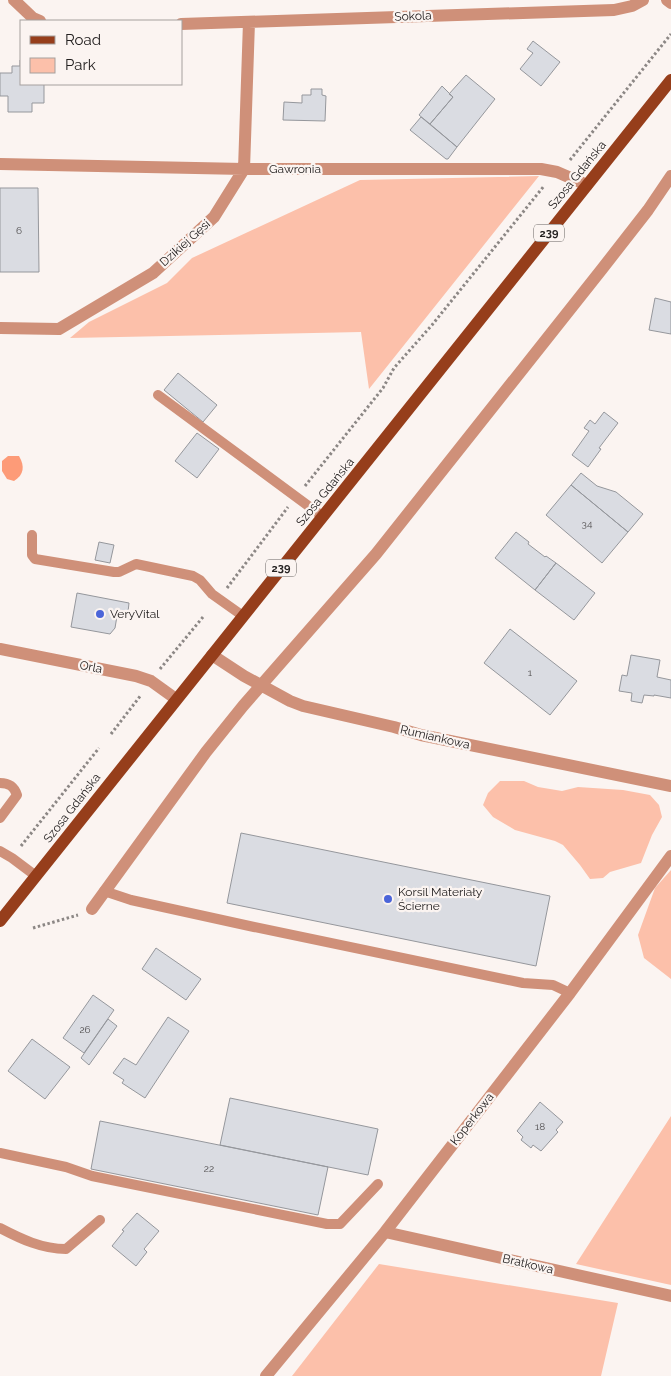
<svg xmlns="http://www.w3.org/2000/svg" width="671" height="1376" viewBox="0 0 671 1376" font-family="Raleway,sans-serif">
<rect width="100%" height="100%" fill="#fbf4f1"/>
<path fill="#fcc0aa" d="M539,176L369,389L361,332L70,338L89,322L167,283L192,258L360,180Z
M500,781H524L538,787L562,791L578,787L623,790L650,795L659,805L662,817L652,835L641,863L610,872L603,878L590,879L580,865L563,845L555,841L515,830L493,817L483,805L488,793Z
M671,870V979L644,958L638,935L655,888Z
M671,1116V1285L576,1264Z
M379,1264L618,1303L601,1376H292Z"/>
<path fill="#fd9b78" d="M8,456H19C25,466 24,475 14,481L7,479L2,471V461Z"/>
<path fill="#dadce2" stroke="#95979c" d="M533,41L560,62L541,86L520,69L533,53L527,49Z
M20,60H21V84H44V103H32V112H8V96H0V73H12V66H20Z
M466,75L495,99L457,147L430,124L453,97L449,94Z
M442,86L453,97L430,124L419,115Z
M311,89H322V95L326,96L325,121L283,120L284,102L302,103V95H311Z
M421,117L457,147L448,159H446L410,130Z
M0,188H38L39,272H0Z
M655,298L671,302V334L649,330Z
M178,373L217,405L203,422L164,390Z
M604,412L618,423L599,448L601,449L588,467L572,455L589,431L584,428L590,420L595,424Z
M197,433L219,449L197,478L175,461Z
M581,473L597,486L616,492L643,514L628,532L571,485Z
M571,485L628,532L602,563L546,515Z
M516,532L529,542L528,544L545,557L546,556L556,563L535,590L495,558Z
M99,542L114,545L110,563L95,560Z
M556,563L595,593L574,620L535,590Z
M77,593L129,603L128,612L125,618L117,616L115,628L110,634L71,627Z
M510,629L577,681L550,715L484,663Z
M631,655L660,660L657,677L671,680V698L654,695V696L644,695L642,703L631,701L632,693L619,691L622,675L627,676Z
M241,833L550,896L536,966L227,903Z
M156,948L201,979L186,1000L142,969Z
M93,995L114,1010L84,1053L63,1038Z
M168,1017L189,1031L145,1098L122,1083L124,1080L113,1073L124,1058L136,1065Z
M108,1019L117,1026L89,1065L81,1058Z
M32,1039L70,1067L45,1099L8,1071Z
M230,1098L378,1129L368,1175L220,1145Z
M540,1102L563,1122L556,1130L558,1132L541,1151L533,1145L531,1148L521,1140L523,1137L517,1131Z
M100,1121L328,1167L318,1215L91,1169Z
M137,1213L159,1231L144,1249L147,1252L136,1266L112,1246L124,1231L122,1230Z"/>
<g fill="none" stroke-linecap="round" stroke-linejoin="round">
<path stroke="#8c8785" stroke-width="3" stroke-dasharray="2.5 2.5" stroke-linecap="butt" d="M570,160L671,34
M305,486L383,388L394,368L432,325L544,186
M227,588L288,507
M160,669L203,617
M111,734L141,695
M21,846L99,748
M33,928L78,915"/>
<path stroke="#cf9079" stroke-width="10" d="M158,395L322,516
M32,535V555L35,559L114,572H119L136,564L193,576L200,580L212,594L243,616
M0,783C9,783 14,786 17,795L0,818
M0,851L12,858L36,876
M104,891L131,900L254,927L523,983L553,985L570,993
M0,1153L66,1167L92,1176L327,1224H340L378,1184
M0,1228C21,1239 42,1249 66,1249L100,1220"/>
<path stroke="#cf9079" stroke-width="12" d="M14,0L33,18L40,21
M667,0L671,3
M181,24L614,10L632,6L643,0
M0,164L244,169H541L557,172L587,185
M0,328L59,329L153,273L214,217L244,169L249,22
M0,649L136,676L151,681L176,699
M212,655L244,676L290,701L303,706L394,727L421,735L671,786
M92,909L206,752L243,706L376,554L602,269L648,210L671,176
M385,1232L671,1296
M266,1376L385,1232L570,993L671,856"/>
<path stroke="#963e1b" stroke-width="12" d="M0,921L671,80"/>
</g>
<g fill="#4b65d9" stroke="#fbf4f1" stroke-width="2">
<circle cx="100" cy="614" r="5"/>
<circle cx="388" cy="899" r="5"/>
</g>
<g text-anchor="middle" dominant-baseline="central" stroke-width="4.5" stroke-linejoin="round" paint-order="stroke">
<g font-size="10" fill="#525051">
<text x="19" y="230">6</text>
<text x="587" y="523">34</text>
<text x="530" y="672">1</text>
<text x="85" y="1029">26</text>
<text x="540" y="1126">18</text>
<text x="209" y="1168">22</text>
</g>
<g fill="#fbf4f1" stroke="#64605f" stroke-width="1">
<rect x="534" y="224.5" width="30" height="17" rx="4"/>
<rect x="266" y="559.5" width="30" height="17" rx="4"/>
</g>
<g font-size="11" font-weight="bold" fill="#242121">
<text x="549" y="233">239</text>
<text x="281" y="568">239</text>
</g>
<g font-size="12" fill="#242121" stroke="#fbf4f1">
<text transform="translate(413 16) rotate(-2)">Sokola</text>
<text x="295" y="169">Gawronia</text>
<text transform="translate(577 175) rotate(-51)">Szosa Gdańska</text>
<text transform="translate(185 243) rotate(-42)">Dzikiej Gęsi</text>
<text transform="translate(325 492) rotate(-51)">Szosa Gdańska</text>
<text transform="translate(91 667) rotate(11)">Orla</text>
<text transform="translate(435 737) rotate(13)">Rumiankowa</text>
<text transform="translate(72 808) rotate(-52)">Szosa Gdańska</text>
<text transform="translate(472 1119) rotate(-52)">Koperkowa</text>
<text transform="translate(528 1264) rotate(13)">Bratkowa</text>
</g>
<g font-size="12" fill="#242121" stroke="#fbf4f1" text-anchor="start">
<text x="110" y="614">VeryVital</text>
<text x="398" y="892">Korsil Materiały<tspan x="398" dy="14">Ścierne</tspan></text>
</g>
</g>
<rect x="20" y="20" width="162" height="65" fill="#fbf4f1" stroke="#a5a09e"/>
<rect x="30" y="36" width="25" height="8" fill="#963e1b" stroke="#a5a09e"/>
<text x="65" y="45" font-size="15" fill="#242121">Road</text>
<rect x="30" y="58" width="25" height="15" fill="#fcc0aa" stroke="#a5a09e"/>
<text x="65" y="70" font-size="15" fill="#242121">Park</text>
</svg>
